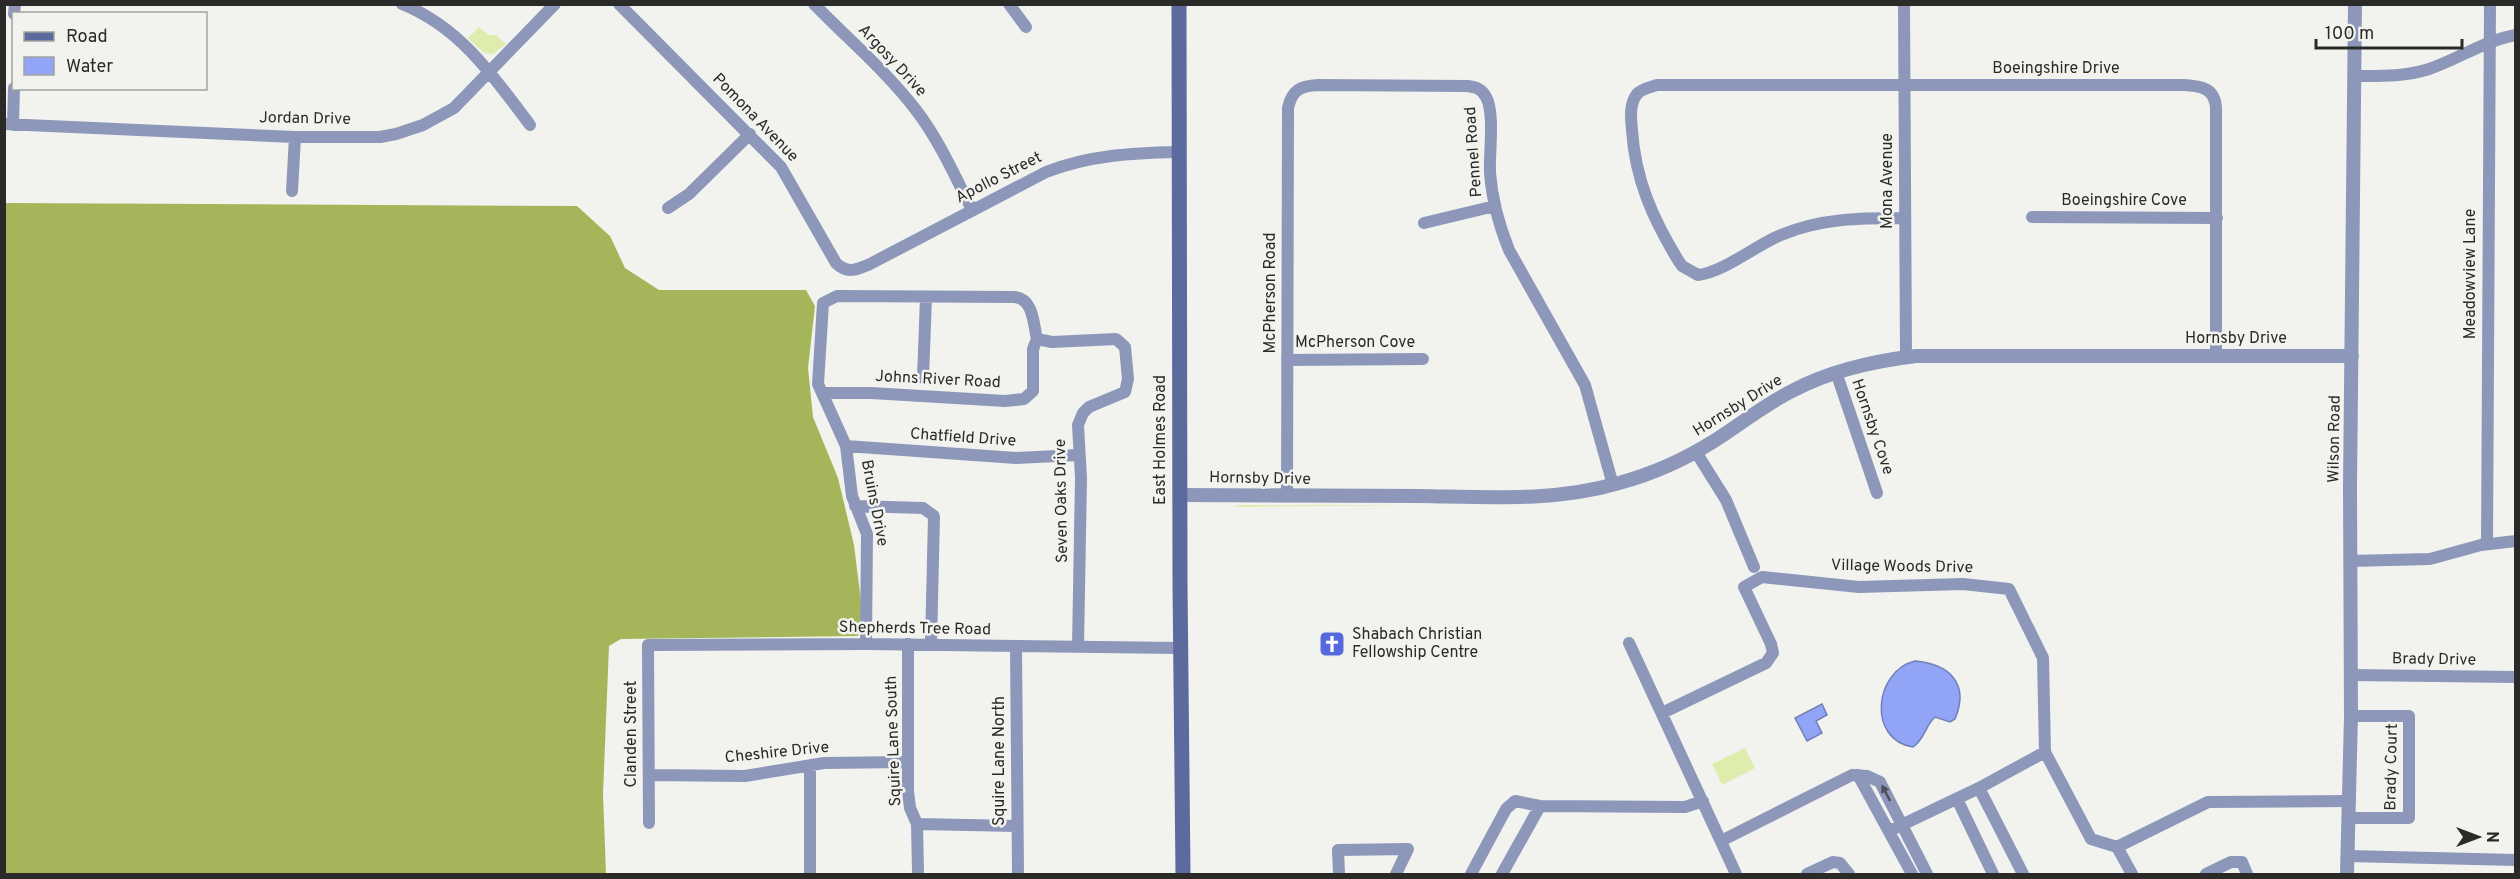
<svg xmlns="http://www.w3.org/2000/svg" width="2520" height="879" viewBox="0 0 2520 879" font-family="Overpass,sans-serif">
<rect width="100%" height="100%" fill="#f2f3ee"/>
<path fill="#deecad" d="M479,27L489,35H496L506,44L493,54L484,53L468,38Z
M1241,505H1424L1231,507Z
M1745,748L1755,768L1722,785L1712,764Z"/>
<path fill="#a5b65a" d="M5,203L577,206L610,236L625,268L659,290H806L815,306L808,368L813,417L838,478L854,545L862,609L858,636L621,639L609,646L603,794L606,874H5Z"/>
<path fill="#91a4f5" stroke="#727fb8" stroke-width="1.5" d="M1915,661C1949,664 1970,683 1955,719L1950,722L1935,717C1925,726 1925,739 1913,747C1867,740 1874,671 1915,661Z
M1822,704L1827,715L1816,721L1822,733L1807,741L1795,718Z"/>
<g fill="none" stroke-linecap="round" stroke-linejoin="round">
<path stroke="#8d97ba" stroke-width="12" d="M402,4C460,27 494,77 530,125
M619,4L781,167L836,263C847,274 856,270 870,264L1046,172C1090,155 1132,153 1178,152
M814,4C848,39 886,71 916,110C939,140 955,176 972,210
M1009,4L1026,27
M1904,4L1906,357
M14,14L15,4
M2355,76C2380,76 2404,77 2429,69C2459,59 2483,41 2516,35
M4,124L295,137H380L396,134L423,125L454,108L555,4
M13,125L14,88
M292,191L295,137
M668,208L689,194L750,134
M2032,217L2217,218
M1904,218C1862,218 1821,218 1781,235C1756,245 1724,272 1698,275L1682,266L1678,260C1653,219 1635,179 1632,130C1631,119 1629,104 1637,94C1641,89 1651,87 1657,85H2184C2201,86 2215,88 2216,108V355
M1424,223L1495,206
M1287,360L1423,359
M1836,372L1877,493
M923,378L926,297
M822,393H871L1005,401L1024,399L1033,391V349L1037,339
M846,446L1016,458L1078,455
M1696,452L1726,500L1754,567
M1287,496L1288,108C1292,90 1300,86 1318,85L1467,86C1476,87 1482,89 1486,97C1495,113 1489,153 1490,173C1492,200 1499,225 1509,250L1585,385L1613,485
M855,506L923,508L934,516L931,644
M2487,544L2490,4
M2351,561L2430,559L2481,545L2516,541
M1629,643L1736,874
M866,644L867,534L852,496L846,446L818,384L823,303L837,296L1015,297C1034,300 1033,323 1037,339L1052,342L1116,339L1125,347L1128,379L1125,392L1089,407L1083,413L1078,425L1081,478L1078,647
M908,644V791L910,808L917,824L918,871
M1016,647L1018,874
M2351,675L2516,677
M1662,713L1766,663L1773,653L1771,644L1744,587L1762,577L1859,587L1963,584L2009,589L2043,658L2045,752L2091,839L2117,847L2208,802L2350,801
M810,766V874
M649,775L745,776L824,763L908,762
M1858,775L1912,874
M1979,788L2023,874
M1957,799L1993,874
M2350,818H2409V716H2351
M649,823L648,645L866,644L1180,648
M917,824L1017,826
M1889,831L1979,788L2045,752
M1721,841L1852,775L1867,776L1880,782L1927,874
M2117,847L2132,874
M2348,856L2516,860
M1339,874L1338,850L1408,849L1396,874
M1471,874L1506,809L1515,801L1540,806
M1502,874L1540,806L1685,807L1703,801
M1807,874L1833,862L1840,863L1849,874
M2206,874L2231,862H2242L2247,874"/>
<path stroke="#8d97ba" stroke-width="14" d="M1180,495C1260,496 1340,496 1420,496C1486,497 1555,502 1619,483C1652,474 1684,460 1714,441C1741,424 1765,404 1794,390C1832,370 1874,361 1916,356H2352
M2347,874L2351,716L2350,487L2355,4"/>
<path stroke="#5d6a9d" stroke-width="15" d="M1179,4L1180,584L1183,874"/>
</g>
<defs><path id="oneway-solid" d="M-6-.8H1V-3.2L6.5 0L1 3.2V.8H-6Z" transform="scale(1.5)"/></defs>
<use fill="#4d505b" href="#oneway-solid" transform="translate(1886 793) rotate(-117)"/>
<defs>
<g id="church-square" transform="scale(1.35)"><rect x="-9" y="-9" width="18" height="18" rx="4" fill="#5668de" stroke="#f2f3ee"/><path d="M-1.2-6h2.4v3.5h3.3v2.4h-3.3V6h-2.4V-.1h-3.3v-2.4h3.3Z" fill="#fff"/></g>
</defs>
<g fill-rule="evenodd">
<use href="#church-square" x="1332" y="644"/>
</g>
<g text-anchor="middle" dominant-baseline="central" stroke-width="5" stroke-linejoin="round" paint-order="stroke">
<g font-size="16" fill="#2a2a28" stroke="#f2f3ee">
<text transform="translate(892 61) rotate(47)">Argosy Drive</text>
<text x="2056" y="69">Boeingshire Drive</text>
<text transform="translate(755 118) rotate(46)">Pomona Avenue</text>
<text transform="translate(305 119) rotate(1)">Jordan Drive</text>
<text transform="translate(1474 152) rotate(-94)">Pennel Road</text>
<text transform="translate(999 178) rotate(-27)">Apollo Street</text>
<text transform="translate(1888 181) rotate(-90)">Mona Avenue</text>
<text x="2124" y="201">Boeingshire Cove</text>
<text transform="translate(2471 274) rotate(-90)">Meadowview Lane</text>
<text transform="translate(1271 293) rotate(-90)">McPherson Road</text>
<text x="2236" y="339">Hornsby Drive</text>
<text x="1355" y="343">McPherson Cove</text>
<text transform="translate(938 380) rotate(3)">Johns River Road</text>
<text transform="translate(1738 406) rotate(-32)">Hornsby Drive</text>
<text transform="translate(1872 427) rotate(71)">Hornsby Cove</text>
<text transform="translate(963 438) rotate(4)">Chatfield Drive</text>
<text transform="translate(2335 439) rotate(-89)">Wilson Road</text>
<text transform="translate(1161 440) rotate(-90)">East Holmes Road</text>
<text transform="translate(1260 479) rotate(1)">Hornsby Drive</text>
<text transform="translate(1062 501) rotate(-91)">Seven Oaks Drive</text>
<text transform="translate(874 503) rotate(79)">Bruins Drive</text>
<text transform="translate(1902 567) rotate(1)">Village Woods Drive</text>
<text transform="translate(915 629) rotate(1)">Shepherds Tree Road</text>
<text transform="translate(2434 660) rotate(1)">Brady Drive</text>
<text transform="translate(632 734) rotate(-90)">Clanden Street</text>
<text transform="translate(894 741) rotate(-92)">Squire Lane South</text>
<text transform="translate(777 753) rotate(-6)">Cheshire Drive</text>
<text transform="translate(1000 761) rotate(-90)">Squire Lane North</text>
<text transform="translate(2392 767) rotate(-89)">Brady Court</text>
</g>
<g font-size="16" fill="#2a2a28" stroke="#f2f3ee" text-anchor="start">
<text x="1352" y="635">Shabach Christian<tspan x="1352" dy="18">Fellowship Centre</tspan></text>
</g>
</g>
<rect width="2520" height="879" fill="none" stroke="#2a2a28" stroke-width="12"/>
<rect x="12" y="12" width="195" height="78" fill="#f2f3ee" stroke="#a2a39f" stroke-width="1.5"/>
<rect x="24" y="32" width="30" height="9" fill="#5d6a9d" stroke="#a2a39f" stroke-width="1.5"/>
<text x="66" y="42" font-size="18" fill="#2a2a28">Road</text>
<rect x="24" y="57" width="30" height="18" fill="#91a4f5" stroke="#a2a39f" stroke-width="1.5"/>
<text x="66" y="72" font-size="18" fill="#2a2a28">Water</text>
<g transform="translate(2478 837) rotate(90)" stroke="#f2f3ee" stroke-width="4.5" paint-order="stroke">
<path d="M0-4.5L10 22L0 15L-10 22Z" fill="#2a2a28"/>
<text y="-9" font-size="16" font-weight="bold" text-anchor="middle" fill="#2a2a28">N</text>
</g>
<path d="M2316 39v9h146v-9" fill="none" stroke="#2a2a28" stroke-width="3"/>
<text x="2325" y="39" font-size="18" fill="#2a2a28" stroke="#f2f3ee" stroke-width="4.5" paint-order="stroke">100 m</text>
</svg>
